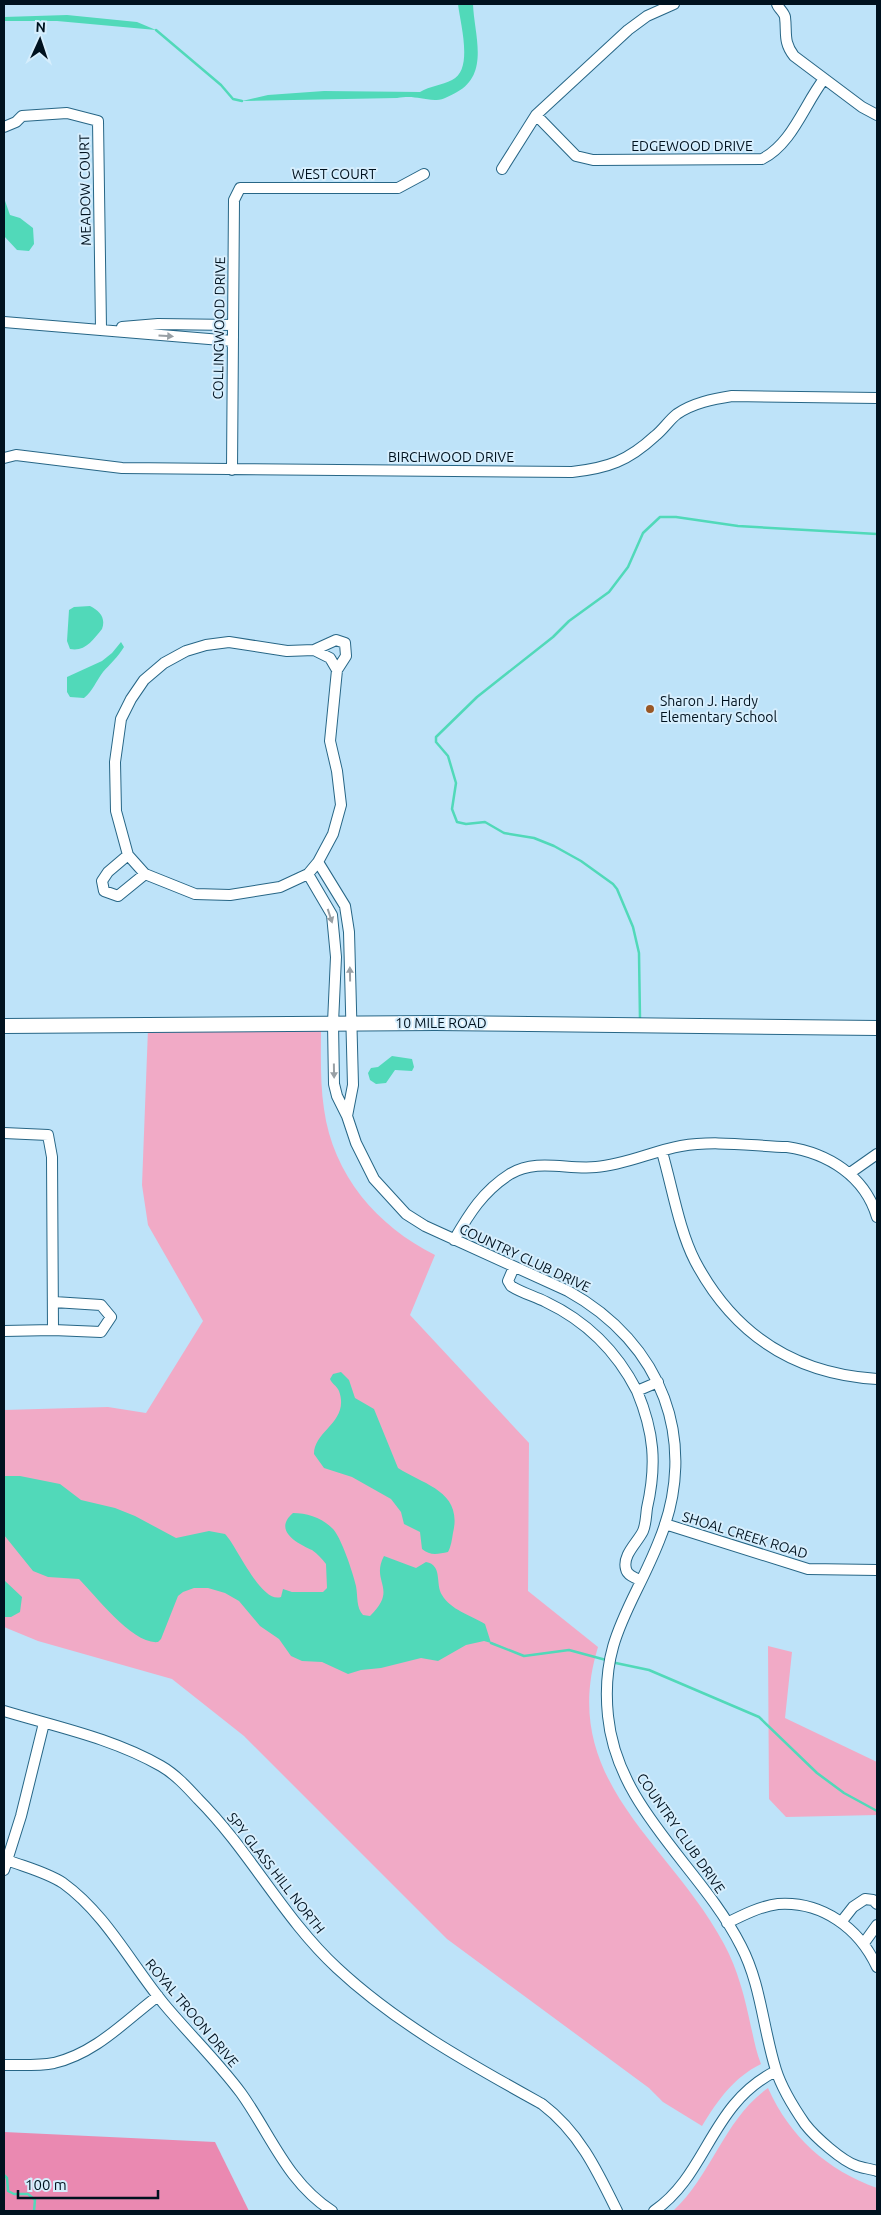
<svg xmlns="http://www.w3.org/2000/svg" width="881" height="2215" viewBox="0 0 881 2215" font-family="Ubuntu,sans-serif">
<rect width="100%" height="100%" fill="#bee3f9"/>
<path fill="#f1aac6" d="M321,1028C321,1055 320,1083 324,1109C333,1175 377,1226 435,1255L410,1315L529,1443L528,1591L598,1647C557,1781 669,1841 724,1944C738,1970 745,1998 751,2027C754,2039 756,2052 761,2064C733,2078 718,2100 702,2126L663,2102L649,2088L447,1939L244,1736L172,1679L38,1641L4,1627V1410L108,1407L146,1413L203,1321L148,1225L142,1185L148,1029Z
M768,1646L792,1652L785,1718L877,1762V1815L786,1817L769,1799Z
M768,2088C790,2137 827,2170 877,2188V2211H673C712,2175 724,2119 768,2088Z"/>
<path fill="#ea89b1" d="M4,2132L215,2142L249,2211H4Z"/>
<path fill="#51d9b9" d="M458,4H473C474,34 490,74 457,92C451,95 442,101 435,100C420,99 413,95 397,98L242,101L268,95L324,91L420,92C430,86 442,85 452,80C474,70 460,23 458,4Z
M67,15L137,22L156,30L57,21H4V17Z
M4,198L10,215L20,218L33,228L34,244L29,251L17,250L4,236Z
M90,606C100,611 106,618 102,629C93,640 85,652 70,649L67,641L69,610L74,607Z
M121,642L124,647C118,657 110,664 103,672C96,681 93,691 84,698L70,697L67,692V677L102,661L112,653Z
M392,1056L412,1059L414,1067L412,1071L395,1070L386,1083L376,1084L370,1080L368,1073L371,1068L378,1067Z
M341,1372L349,1380L355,1398L374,1409L398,1468C424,1485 463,1491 453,1533C452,1539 451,1547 448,1552C438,1554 430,1556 422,1549L420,1532L404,1524L401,1512L391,1499L352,1477L324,1468L314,1454C314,1430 350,1422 339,1391C337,1386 332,1384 330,1379L333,1374Z
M4,1476H20L60,1484L81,1500L115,1508L135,1516L176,1538L209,1531L225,1534C237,1546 261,1604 281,1597L283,1589L292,1592H323L327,1588L326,1564C322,1559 318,1554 312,1550C299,1544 272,1531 293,1513C307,1513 322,1518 332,1528C341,1536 353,1573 356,1586C358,1597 356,1607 363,1615L370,1616C399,1588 370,1582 384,1556L416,1568L426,1562C443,1565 435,1584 442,1595C451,1610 470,1615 485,1624L491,1643L484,1641L466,1645L438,1661L421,1658L381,1668L361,1670L348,1674L322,1662L302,1661L291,1656L279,1639L260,1626L239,1601L225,1593L208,1588H194L183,1592L178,1596L161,1639L158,1642C133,1645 96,1596 79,1579L48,1577L33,1571L4,1535Z
M4,1580L22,1597L20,1612L11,1617H4Z"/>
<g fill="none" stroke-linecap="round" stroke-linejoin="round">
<path stroke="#51d9b9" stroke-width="2.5" d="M156,30L221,85L233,99L242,101
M640,1019L639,953L633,927L617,889L613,884L581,861L554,846L534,838L504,833L485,822L466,824L457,822L452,809L456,783L448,756L436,742V737L477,697L553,637L569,621L609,592L628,567L643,533L660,517H676L738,526L877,534
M491,1643L524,1656L569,1650L606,1660
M611,1662L649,1670L759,1717L817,1773L844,1793L877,1811
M4,2175L7,2178L8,2191L14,2194H28L35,2200L34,2211"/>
<g stroke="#276686" stroke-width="12">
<path id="street" d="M777,4C778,8 784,12 785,17C787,33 783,42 794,56L862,107L877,115
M536,115L576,156L593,160L762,159C792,144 804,105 824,79
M4,127L16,122L22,116L67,113L98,121L101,328
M502,169L536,115L628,30L647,16L674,4
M4,322L233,341
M122,327L158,324L233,325
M4,458L16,455L122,468L572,472C608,468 628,461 655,436C663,430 669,420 677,414C693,403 713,399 732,396L877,398
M232,470L234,200L240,188H398L424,174
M229,642L287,651L314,650L330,658L337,670L330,741L337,771L341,805L333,834L318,862L308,874L280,887L230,895L195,894L145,874L128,855L116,811L115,762L121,719L131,699L144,680L164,663L186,651L206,645Z
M314,650L336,640L345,643L346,656L337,670
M128,855L108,872L102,881L104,891L118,896L145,874
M318,862L345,906L349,932L353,1085L347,1116
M308,874L332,915L336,957L333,1023L334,1084L337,1096L347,1116L356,1143L374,1179L406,1214L425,1226L568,1291C662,1343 700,1441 659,1541C633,1607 600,1639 608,1716C617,1809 701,1867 741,1946C761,1984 763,2029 776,2070C782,2089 794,2108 805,2124C815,2137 842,2161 857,2166C863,2168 871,2169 877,2171
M4,1133L48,1135L52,1157L53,1330L4,1331
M662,1152C672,1186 679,1230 695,1261C734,1335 794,1374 877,1379
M850,1173L877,1154
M454,1240C469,1214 483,1191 510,1174C537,1158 567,1170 596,1167C625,1165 653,1151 681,1146C715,1140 753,1146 787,1147C828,1153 865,1176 877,1217
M514,1267L508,1281L511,1286C522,1293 534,1296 546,1302C586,1321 617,1352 637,1391L658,1382
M53,1330L101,1332L111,1317L101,1305L54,1302
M637,1391C654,1432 657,1464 647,1508C646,1515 646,1524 643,1531C638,1542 622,1555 626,1569C627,1575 635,1578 640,1580
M665,1524L808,1569L877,1570
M4,1711C57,1727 112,1738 161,1766C175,1774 187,1787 198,1799C250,1851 283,1918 337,1968C397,2024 470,2064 542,2104C579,2132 597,2170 617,2211
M7,1860C25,1867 46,1872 63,1883C106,1914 131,1964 164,2004C189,2034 218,2062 241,2093C271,2135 287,2182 332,2211
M4,1870L21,1816L44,1723
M842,1921L853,1907L865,1899L873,1900L877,1904
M727,1923C743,1915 761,1906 778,1904C822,1901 859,1928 877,1967
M864,1943L877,1925
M4,2065C20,2065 38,2066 54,2063C96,2053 125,2021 158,1996
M654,2211C708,2174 710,2104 776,2071"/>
</g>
<g stroke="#276686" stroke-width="16">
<path id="secondary" d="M4,1026L435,1023L877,1028"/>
</g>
<use href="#street" stroke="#fff" stroke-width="10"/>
<use href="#secondary" stroke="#fff" stroke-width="14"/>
</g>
<defs><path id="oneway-solid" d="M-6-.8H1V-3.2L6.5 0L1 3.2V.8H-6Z" transform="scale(1.25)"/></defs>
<g fill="#99a0a5">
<use href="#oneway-solid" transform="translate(166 336) rotate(4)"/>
<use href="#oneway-solid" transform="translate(330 916) rotate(72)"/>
<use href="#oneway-solid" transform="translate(350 974) rotate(-91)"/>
<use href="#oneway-solid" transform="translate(334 1071) rotate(89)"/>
</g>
<circle fill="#995725" stroke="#d6eefd" stroke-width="2" cx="650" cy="709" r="5"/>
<g text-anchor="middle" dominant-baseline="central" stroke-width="4" stroke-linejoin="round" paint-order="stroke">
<g font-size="14" fill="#00121f" stroke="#d6eefd">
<text x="692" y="146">EDGEWOOD DRIVE</text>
<text x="334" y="174">WEST COURT</text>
<text transform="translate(85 190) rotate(-91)">MEADOW COURT</text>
<text transform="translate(219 328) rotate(-89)">COLLINGWOOD DRIVE</text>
<text x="451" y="457">BIRCHWOOD DRIVE</text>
<text x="441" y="1023">10 MILE ROAD</text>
<text transform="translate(525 1258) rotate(25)">COUNTRY CLUB DRIVE</text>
<text transform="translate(745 1535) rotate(17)">SHOAL CREEK ROAD</text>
<text transform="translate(681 1833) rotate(55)">COUNTRY CLUB DRIVE</text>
<text transform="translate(276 1873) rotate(52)">SPY GLASS HILL NORTH</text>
<text transform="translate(192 2013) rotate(50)">ROYAL TROON DRIVE</text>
</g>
<g font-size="14" fill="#00121f" stroke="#d6eefd" text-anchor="start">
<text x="660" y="701">Sharon J. Hardy<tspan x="660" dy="16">Elementary School</tspan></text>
</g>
</g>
<rect width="881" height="2215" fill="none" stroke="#00121f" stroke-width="10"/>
<g transform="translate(40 40) rotate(3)" stroke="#d6eefd" stroke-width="4" paint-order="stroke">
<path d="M0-4L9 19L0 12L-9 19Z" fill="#00121f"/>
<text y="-8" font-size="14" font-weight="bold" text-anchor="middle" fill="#00121f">N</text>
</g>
<path d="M18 2190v8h140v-8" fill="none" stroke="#00121f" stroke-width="2.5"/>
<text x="25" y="2190" font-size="15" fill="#00121f" stroke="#d6eefd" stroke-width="4" paint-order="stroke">100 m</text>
</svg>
